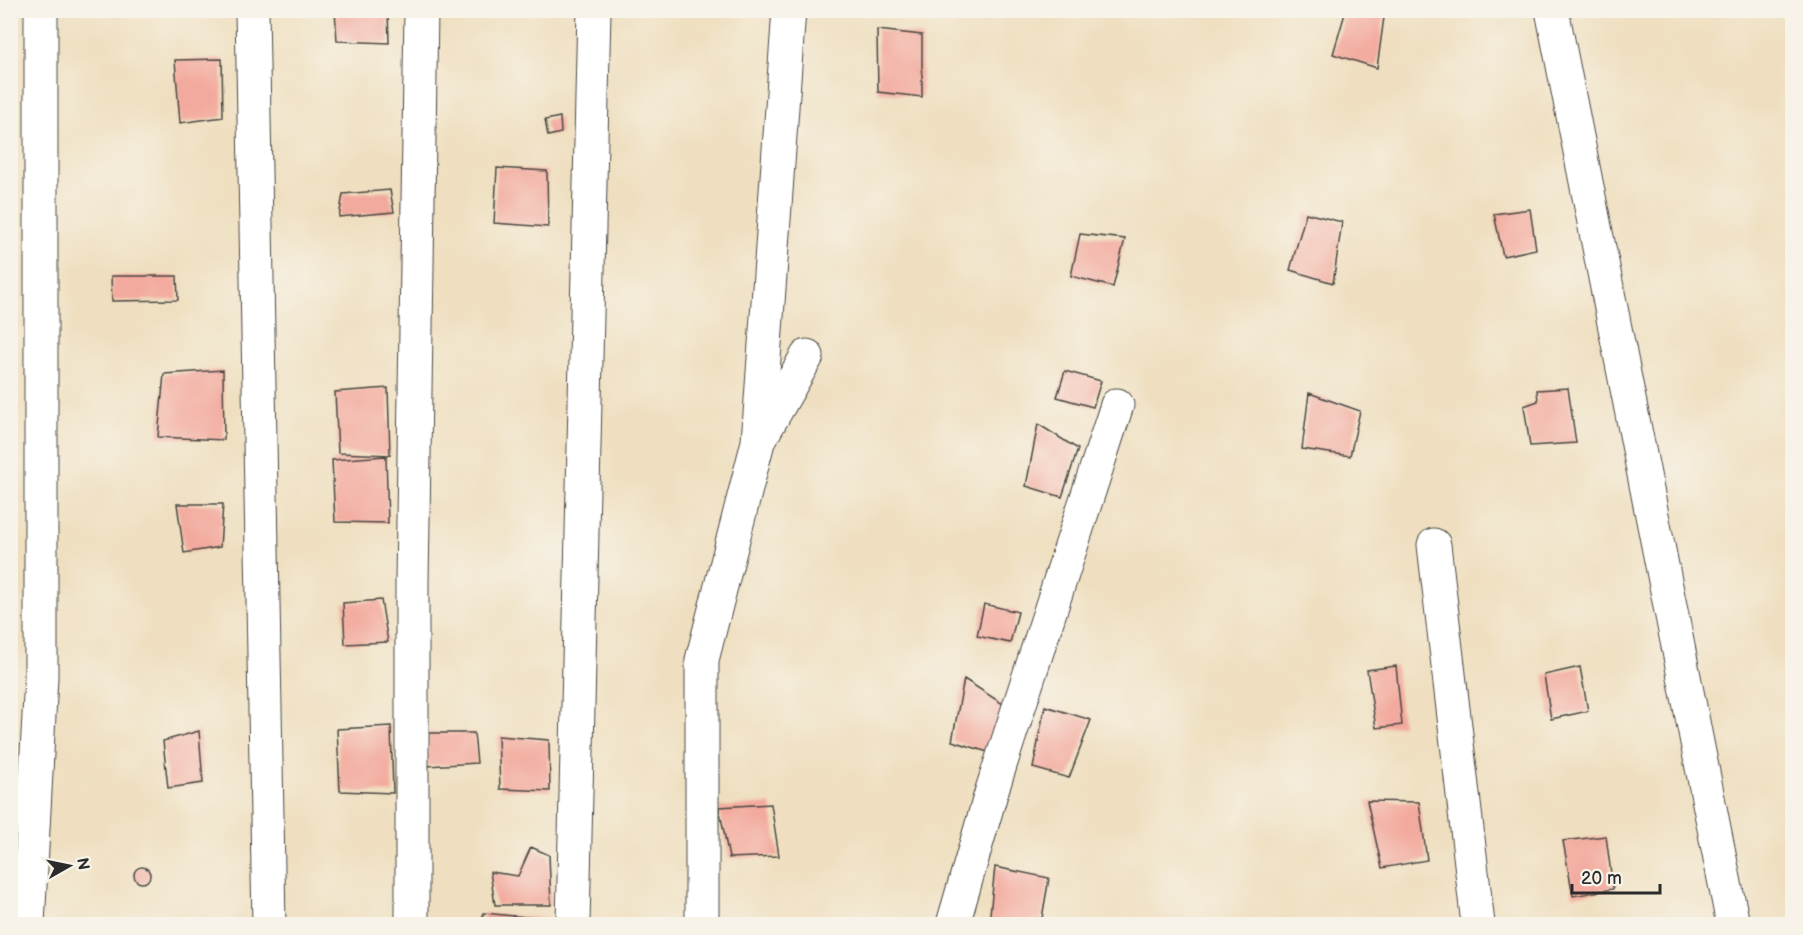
<svg xmlns="http://www.w3.org/2000/svg" width="1803" height="935" viewBox="0 0 1803 935" font-family="'Balsamiq Sans',sans-serif">
<rect width="100%" height="100%" fill="#f7f3e8"/>
<filter id="ink" filterUnits="userSpaceOnUse"><feTurbulence type="fractalNoise" baseFrequency=".0167" numOctaves="2"/><feDisplacementMap in="SourceGraphic" scale="12" xChannelSelector="R" yChannelSelector="G"/><feConvolveMatrix kernelMatrix="1 2 1 2 8 2 1 2 1" color-interpolation-filters="sRGB"/></filter>
<filter id="wash" filterUnits="userSpaceOnUse"><feTurbulence type="fractalNoise" baseFrequency=".008" numOctaves="4" result="noise"/><feDisplacementMap in="SourceGraphic" scale="24" xChannelSelector="R" yChannelSelector="G"/><feGaussianBlur stdDeviation="1.35" result="paint"/><feColorMatrix in="noise" values="0 0 0 0 0 0 0 0 0 0 0 0 0 0 0 0 0 1.4 0 .05"/><feComposite in="paint" operator="in"/></filter>
<g filter="url(#wash)">
<rect width="100%" height="100%" fill="#efdfc0"/>
<g id="blocks">
<path fill="#f3aa9e" d="M335,10H388L389,43L337,41Z
M1346,10H1385L1377,68L1333,54Z
M877,30L922,35V97L878,92Z
M222,59L223,117L180,123L175,60Z
M560,117L561,133L548,136L545,120Z
M497,168L547,171L548,227L494,223Z
M390,190L394,212L339,217L343,194Z
M1530,209L1536,249L1503,256L1494,214Z
M1306,213L1342,222L1333,283L1290,270Z
M1080,234L1125,239L1113,287L1071,276Z
M111,276H177L178,300L112,301Z
M223,370L224,440L158,437L164,374Z
M1065,371L1101,381L1093,407L1057,397Z
M388,388L390,455L338,453L335,392Z
M1568,388L1576,443L1530,446L1524,406L1538,401L1537,390Z
M1309,393L1360,411L1350,456L1302,449Z
M1038,424L1078,449L1062,497L1026,486Z
M386,456L388,523L335,522L332,460Z
M177,504H223L220,547L184,553Z
M381,600L388,642L345,644L343,603Z
M984,604L1018,612L1010,643L977,636Z
M1396,666L1402,725L1376,728L1367,670Z
M1580,667L1588,711L1551,719L1544,675Z
M964,679L1003,704L988,752L952,741Z
M1045,706L1091,720L1069,778L1033,768Z
M391,726L393,793L340,791L337,729Z
M199,731L203,783L168,788L163,741Z
M428,733H474L477,763L427,766Z
M498,736L549,740L550,791L500,789Z
M1367,801L1419,802L1427,860L1382,868Z
M771,804L779,856L729,858L719,807Z
M1606,836L1613,889L1573,896L1563,841Z
M531,847L549,855L551,905H495L490,872L518,876Z
M134 875a8 8 0 1 1 16 0a8 8 0 1 1-16 0Z
M995,867L1049,878L1041,924H989Z
M483,913L548,919V924H483Z"/>
</g>
</g>
<g filter="url(#ink)">
<use href="#blocks" fill-opacity="0" stroke="#484641" stroke-width="1.5"/>
<g fill="none" stroke-linecap="round" stroke-linejoin="round">
<g stroke="#484641" stroke-width="35">
<path id="minor" d="M252,10L269,924
M1552,10L1733,924
M762,435L807,356
M1434,545L1478,924
M28,924L41,677V10
M412,924V583L421,10
M573,924L594,10
M702,924V660L758,442L789,10
M953,924L992,790L1117,405"/>
</g>
<use href="#minor" stroke="#fff" stroke-width="33"/>
</g>
</g>
<rect width="1803" height="935" fill="none" stroke="#f7f3e8" stroke-width="36"/>
<g transform="translate(69 866) rotate(81)" stroke="#f7f3e8" stroke-width="4.5" paint-order="stroke">
<path d="M0-4.5L10 22L0 15L-10 22Z" fill="#2b2b2b"/>
<text y="-9" font-size="16" font-weight="bold" text-anchor="middle" fill="#2b2b2b">N</text>
</g>
<path d="M1572 884v9h88v-9" fill="none" stroke="#2b2b2b" stroke-width="3"/>
<text x="1581" y="884" font-size="18" fill="#2b2b2b" stroke="#f7f3e8" stroke-width="4.5" paint-order="stroke">20 m</text>
</svg>
